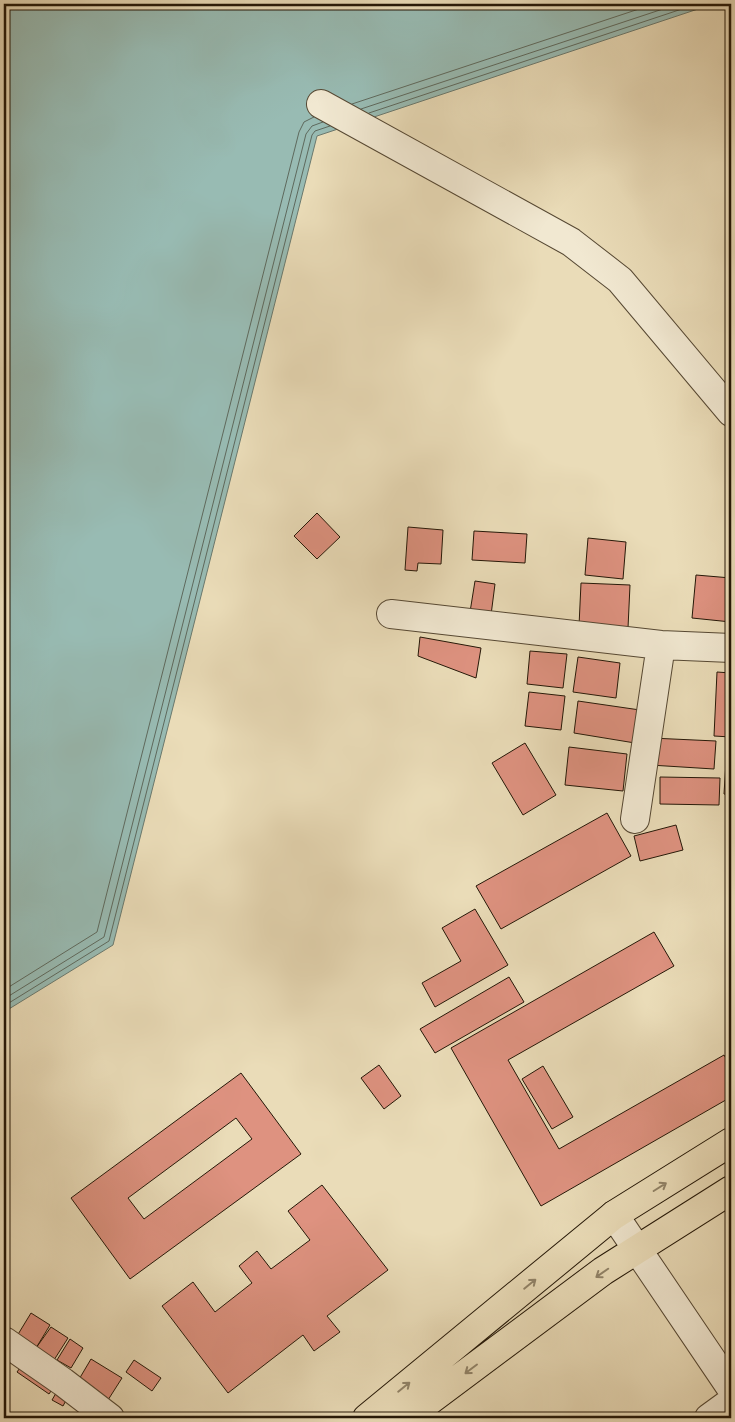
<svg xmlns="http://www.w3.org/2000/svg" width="735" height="1422" viewBox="0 0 735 1422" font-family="Vollkorn,serif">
<rect width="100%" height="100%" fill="#eadcb8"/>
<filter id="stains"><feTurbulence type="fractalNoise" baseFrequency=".004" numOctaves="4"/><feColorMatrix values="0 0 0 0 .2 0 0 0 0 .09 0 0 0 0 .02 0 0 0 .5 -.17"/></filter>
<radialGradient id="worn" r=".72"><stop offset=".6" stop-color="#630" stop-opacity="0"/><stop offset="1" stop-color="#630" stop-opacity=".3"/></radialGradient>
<path fill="#98bbb3" stroke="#6a796e" d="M4,4H731V9L707,6L317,136L113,945L4,1012Z"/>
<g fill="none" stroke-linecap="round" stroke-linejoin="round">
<path stroke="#5e695d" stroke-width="1" d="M352,104L654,4
M361,109L678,4
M369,113L697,4
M4,990L97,932L299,132L304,122L314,117
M4,999L104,937L306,134L312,126L323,122
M4,1006L109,941L312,135L315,131L330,126"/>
</g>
<path fill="#de9280" stroke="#241707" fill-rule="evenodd" d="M317,513L340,537L317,559L294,536Z
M408,527L443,530L441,564L418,563L417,571L405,570Z
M474,531L527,534L525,563L472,560Z
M588,538L626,542L623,579L585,575Z
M696,575L731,578V622L692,618Z
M475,581L495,584L491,615L470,612Z
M581,583L630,585L628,628L579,626Z
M420,637L481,648L476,678L418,656Z
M530,651L567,654L563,688L527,684Z
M578,657L620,663L616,698L573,692Z
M717,672L731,673V737L714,736Z
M529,692L565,696L561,730L525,726Z
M578,701L640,710L635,743L574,733Z
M651,738L716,741L714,769L650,765Z
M525,743L556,795L523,815L492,763Z
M727,746H731V795L724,794Z
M569,747L627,754L623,791L565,785Z
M660,777L720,778L719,805L660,804Z
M607,813L631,856L501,929L476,886Z
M676,825L683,850L640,861L634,836Z
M475,909L508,965L435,1007L422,983L461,961L442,928Z
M654,932L674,966L508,1060L559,1149L724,1055L731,1067V1097L541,1206L451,1048Z
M509,977L524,1002L435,1053L420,1029Z
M379,1065L401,1096L384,1109L361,1078Z
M543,1066L573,1117L552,1129L522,1079Z
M241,1073L301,1154L130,1279L71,1198ZM236,1118L252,1139L144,1219L128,1198Z
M322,1185L388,1270L327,1316L340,1332L314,1351L303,1335L228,1393L162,1306L193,1282L215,1312L252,1283L239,1266L257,1251L271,1269L310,1240L288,1211Z
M31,1313L50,1325L36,1348L17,1336Z
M51,1327L68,1338L54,1360L36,1348Z
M70,1339L83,1348L71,1368L57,1360Z
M91,1359L122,1378L108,1400L78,1381Z
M134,1360L161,1378L152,1391L126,1372Z
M25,1361L57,1382L49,1394L17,1372Z
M59,1388L70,1393L63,1406L52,1400Z"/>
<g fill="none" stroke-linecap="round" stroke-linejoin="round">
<g stroke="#564833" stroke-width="30">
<path id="street" d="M321,104L571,242L620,280L731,412
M391,614L661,645L731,648
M635,819L661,645
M614,1215L731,1388
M4,1341L63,1382L110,1418
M709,1418L731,1402"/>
</g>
<g stroke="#241707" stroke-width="30">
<path id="primary" d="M367,1418L614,1215L731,1142
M406,1418L603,1271L731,1190"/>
</g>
<use href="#street" stroke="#f1e8d1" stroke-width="28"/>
<use href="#primary" stroke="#eadcb8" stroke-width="28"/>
</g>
<defs><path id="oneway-shaft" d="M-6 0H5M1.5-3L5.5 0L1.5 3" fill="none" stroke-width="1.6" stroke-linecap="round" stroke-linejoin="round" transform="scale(1.25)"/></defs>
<g stroke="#918368">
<use href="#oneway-shaft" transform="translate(660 1187) rotate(-32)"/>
<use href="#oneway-shaft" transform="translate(602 1273) rotate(145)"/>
<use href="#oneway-shaft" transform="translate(530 1284) rotate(-39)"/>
<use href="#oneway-shaft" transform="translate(471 1369) rotate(143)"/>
<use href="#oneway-shaft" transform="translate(404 1387) rotate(-39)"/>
</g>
<rect width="735" height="1422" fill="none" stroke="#eadcb8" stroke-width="20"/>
<rect x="5" y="5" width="725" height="1412" fill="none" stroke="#241707" stroke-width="2.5"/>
<rect x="10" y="10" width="715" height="1402" fill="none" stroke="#241707"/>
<rect width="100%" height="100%" filter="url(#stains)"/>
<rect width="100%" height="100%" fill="url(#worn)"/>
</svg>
